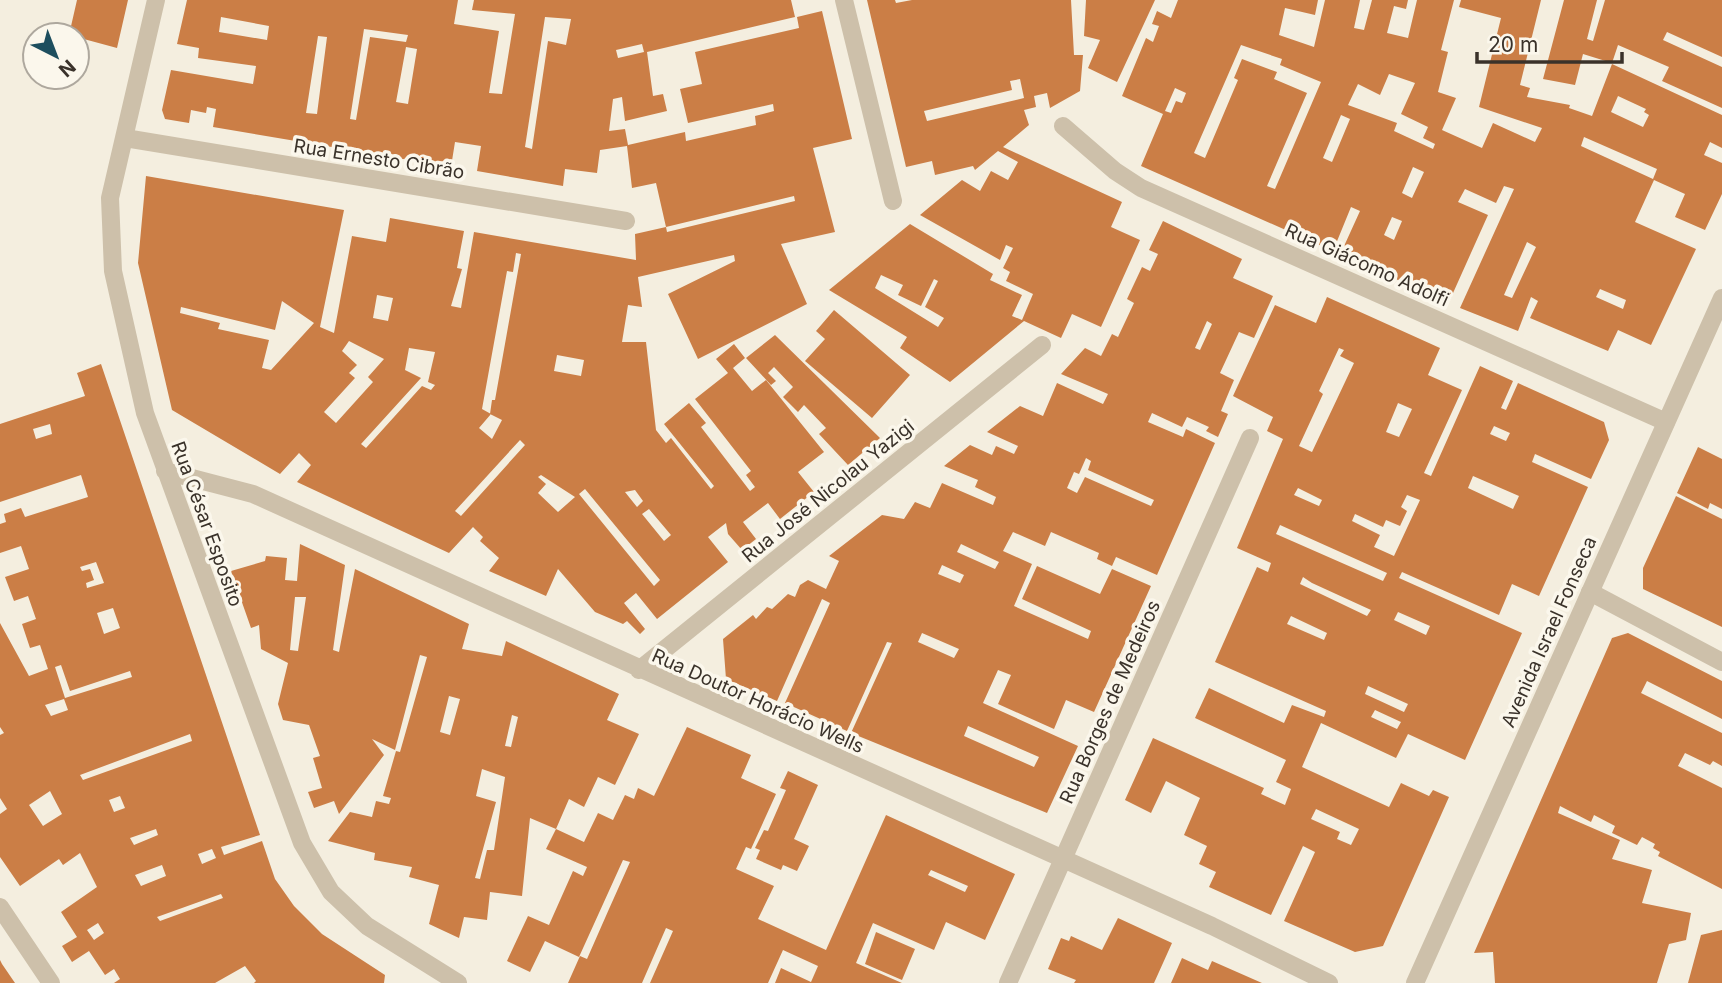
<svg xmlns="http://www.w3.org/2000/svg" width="1722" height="983" viewBox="0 0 1722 983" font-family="Inter,sans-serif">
<rect width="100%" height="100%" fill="#f4eedf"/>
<path fill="#cb7e46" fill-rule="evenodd" d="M77,0H128L117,48L69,35Z
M187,0H458L454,24L499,31L489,93L502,94L515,14L472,10L474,0H791L795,17L647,52L653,96L663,94L667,111L625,121L622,97L613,99L609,131L625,129L628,145L685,132L686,141L756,125L755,116L774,111L773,104L688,123L680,89L702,84L695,52L799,28L797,17L822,11L852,139L813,148L835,232L781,244L807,304L698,359L668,294L735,261L734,255L638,277L642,307L628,305L622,342H646L656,430L666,443L671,438L711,489L714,486L664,424L689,403L706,423L701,427L750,491L755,487L746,475L751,471L695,399L728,373L716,359L734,344L745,358L733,368L752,391L766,380L824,452L798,472L814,492L780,519L768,503L743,522L756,539L742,550L728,534L726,523L708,537L728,562L657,619L636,593L624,603L645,629L640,634L627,621L623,624L595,612L558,569L546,596L489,571L499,558L480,541L483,537L473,527L449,553L297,482L311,465L299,453L280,474L172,410L138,263L146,176L344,210L320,327L334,333L352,236L386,242L390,218L464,231L457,268L462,269L451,306L461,308L474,232L636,260L635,234L666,227L656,183L632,188L627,146L600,150L597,173L565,169L563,186L477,171L481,146L455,142L451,167L213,127L216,109L207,107L206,113L191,110L189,123L165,119L162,110L171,70L253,84L256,66L198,58L199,48L177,44ZM221,17L269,26L267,40L219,32ZM545,17L571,19L566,45L548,41L532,149L525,147ZM364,29L408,35L406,42L370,37L356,120L350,119ZM318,36L327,37L317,114L306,113ZM642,44L644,52L618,58L616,50ZM406,47L417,49L408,104L396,102ZM794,196L795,201L667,232L666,227ZM516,253L521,254L495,400H492L490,414L502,420L492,439L479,428L491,414L482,409L507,271L513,272ZM377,295L393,298L388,321L373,318ZM282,301L314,323L271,370L262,368L269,340L218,329L220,323L180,313L181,307L275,330ZM349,341L384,359L368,377L373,382L336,423L324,412L355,378L349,373L357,365L342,351ZM409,348L435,352L428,382L435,385L431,390L422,386L366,448L361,444L421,378L405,370ZM557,355L584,360L581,376L554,371ZM520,440L525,445L461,516L455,511ZM541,475L575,497L558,512L538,493L546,484L538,477ZM585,489L660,580L654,586L579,494ZM635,490L643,501L637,507L625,492ZM649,509L671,535L664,541L642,514Z
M867,0H895L896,3L912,0H1071L1074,55H1083L1080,91L1050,108L1047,93L1034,96L1036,107L1024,110L1029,125L1003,147L1122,202L1111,227L1140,240L1101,327L1072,314L1061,338L1024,321L950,382L900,348L907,337L829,290L910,224L993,274L990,280L1022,295L1012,316L1022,320L1033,294L1006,281L1010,272L1003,268L1013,248L1006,245L1000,260L920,215L962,180L980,191L991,171L1008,180L1018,162L998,151L975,170L973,166L935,175L932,161L906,167ZM1020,79L1024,98L927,121L924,111L1012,90L1010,81ZM881,275L903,285L898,295L921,306L934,279L938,281L925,307L944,318L938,327L875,288Z
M1086,0H1155L1117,82L1088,68L1100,40L1084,36Z
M1178,0H1318L1315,15L1285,8L1279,35L1314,47L1325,0H1360L1354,28L1364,30L1372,0H1408L1406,9L1394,6L1387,33L1408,38L1417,0H1454L1441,50L1448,52L1438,92L1456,98L1442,130L1482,148L1493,123L1535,142L1542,128L1479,107L1501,18L1459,7L1461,0H1541L1520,85L1530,88L1527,97L1570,105L1569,108L1592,116L1612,64L1722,115V148L1710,142L1704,155L1722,163V194L1705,230L1675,217L1685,194L1654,180L1635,222L1696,249L1651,345L1618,330L1608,351L1530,318L1538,301L1531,297L1518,331L1460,308L1514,189L1504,186L1496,203L1465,189L1458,202L1488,215L1449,302L1340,255L1360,211L1351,207L1333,251L1141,166L1163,114L1122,96L1146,38L1153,42L1159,26L1152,24L1157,11L1171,18ZM1241,45L1282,59L1280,65L1321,82L1275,189L1267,186L1307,93L1274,79L1277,72L1242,59L1234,78L1238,80L1205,158L1194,153ZM1389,74L1415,83L1401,114L1428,127L1423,138L1435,144L1433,149L1394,131L1397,123L1348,105L1358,84L1380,95ZM1175,88L1186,93L1182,103L1176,101L1171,113L1165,111ZM1618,96L1646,109L1644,112L1649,115L1643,127L1611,112ZM1341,115L1350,119L1332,162L1323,158ZM1584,137L1657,169L1653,179L1581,146ZM1413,167L1424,172L1412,198L1402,193ZM1392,217L1402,221L1394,240L1384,235ZM1527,242L1536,247L1512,298L1504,295ZM1600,289L1626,300L1623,309L1596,297Z
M1564,0H1597L1587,39L1593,41L1605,0H1722V57L1667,32L1663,40L1722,67V108L1662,81L1669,67L1618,45L1612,63L1583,54L1575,85L1543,79Z
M1163,221L1242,259L1233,278L1273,296L1254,338L1239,332L1220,373L1234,380L1221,411L1228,414L1218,437L1206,431L1209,427L1187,417L1182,427L1152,413L1148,422L1183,437L1186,429L1215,443L1157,575L1116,557L1112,566L1097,559L1099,553L1051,532L1045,546L1013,532L1003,551L1032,564L1014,606L1088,639L1091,631L1022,599L1037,566L1100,594L1112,569L1151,586L1094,712L1066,700L1054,729L998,704L1011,675L998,670L983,703L1078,746L1047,813L851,733L892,643L887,642L847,731L785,703L830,603L822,599L777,701L726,679L723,639L753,615L756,619L767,607L772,609L788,594L795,597L800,585L808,580L826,589L839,561L829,556L882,515L904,519L915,502L930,508L942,483L993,505L996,497L975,487L978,480L944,466L970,445L992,455L996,446L1014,454L1018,446L987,432L1020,406L1043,416L1057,383L1103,404L1108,394L1061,374L1085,348L1101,356L1112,334L1118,337L1134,303L1127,299L1142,267L1150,271L1158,254L1149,250ZM1207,321L1212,324L1200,350L1195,348ZM1086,458L1091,461L1088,470L1154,500L1151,506L1085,477L1077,493L1067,488L1074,472L1079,474ZM961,544L999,562L995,569L957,552ZM942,565L964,575L960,583L938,574ZM922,633L959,649L954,658L918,642ZM968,726L1039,757L1034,767L964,736Z
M1327,297L1440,348L1428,375L1462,390L1424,473L1431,476L1480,366L1513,381L1501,408L1506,410L1518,383L1604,422L1609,440L1591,479L1535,454L1532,462L1588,487L1539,596L1512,584L1499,615L1402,572L1399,578L1522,633L1465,760L1408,734L1396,758L1321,723L1302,767L1389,807L1401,783L1429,796L1433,790L1449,797L1383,946L1355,952L1284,921L1315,852L1303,846L1271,915L1209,887L1216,872L1199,864L1207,846L1184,835L1200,798L1166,781L1151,813L1125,800L1153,738L1264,788L1261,794L1285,805L1291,789L1276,782L1286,760L1195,718L1209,688L1284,723L1292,705L1324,717L1326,711L1215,662L1257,567L1268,572L1271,563L1237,548L1283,439L1267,431L1273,417L1233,396L1275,305L1316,323ZM1339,348L1344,350L1340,356L1354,363L1312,452L1299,446L1323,394L1319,391ZM1398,403L1412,409L1399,437L1386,432ZM1494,426L1510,433L1506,441L1490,434ZM1473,476L1519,496L1513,509L1468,488ZM1298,488L1322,500L1319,506L1294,495ZM1407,495L1420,500L1394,556L1374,547L1380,535L1352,521L1355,514L1383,527L1386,520L1400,526L1407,511L1401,507ZM1280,525L1387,573L1383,581L1276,534ZM1303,577L1312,583L1371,610L1367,616L1300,584ZM1398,612L1430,626L1426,635L1394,620ZM1291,616L1327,633L1324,640L1287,624ZM1368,686L1408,704L1404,712L1365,694ZM1375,710L1401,722L1397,729L1371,717ZM1316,809L1359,829L1351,845L1337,839L1340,832L1311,819Z
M834,310L910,375L872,418L805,361L825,339L816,331Z
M775,335L880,438L848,465L819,434L826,428L804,405L798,412L783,397L793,387L774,367L768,373L776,381L771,385L746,358Z
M101,364L260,835L221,847L224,855L262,841L275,879L294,906L322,934L385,975L384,983H254L256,981L245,966L215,983H114L120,979L114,969L105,975L89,951L72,962L62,946L77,937L61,912L97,887L80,853L63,865L59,859L20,886L0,857V814L7,809L0,798V735L4,733L0,727V623L29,676L48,669L40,645L30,648L22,624L36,619L28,596L14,601L5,577L29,569L21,546L0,553V524L6,522L4,514L21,508L25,517L88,497L81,475L0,502V424L85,396L77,373ZM50,424L52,434L36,439L33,429ZM96,562L104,583L87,588L86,583L94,580L90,569L82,571L80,567ZM113,608L120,628L104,634L97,613ZM61,665L70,691L130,671L132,677L65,698L55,667ZM64,699L68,710L51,716L45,705ZM190,734L192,741L83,780L80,775ZM50,791L62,814L43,826L29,805ZM120,796L125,808L114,812L109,800ZM156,829L158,835L134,845L130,838ZM212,849L216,858L202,864L198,854ZM162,865L166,876L141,886L135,875ZM221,894L223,898L160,921L157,917ZM98,923L104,933L94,940L87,930Z
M1698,447L1722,459V509L1710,503L1708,509L1677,493Z
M1676,496L1722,519V627L1643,589V568Z
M300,544L345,565L333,650L339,652L355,569L469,624L462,649L502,656L506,641L619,694L607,720L639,734L615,785L598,777L584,807L569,799L556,829L530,818L522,896L490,892L487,920L464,917L459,938L429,924L439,885L409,877L412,867L374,860L375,853L328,841L350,812L372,817L376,801L389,804L391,798L383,796L396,751L400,752L427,657L420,655L395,750L372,739L384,755L339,814L334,801L314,808L308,792L322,788L313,758L320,756L309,725L283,720L278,704L288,663L261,649L259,625L251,628L231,571L265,561L266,556L287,558L285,580L297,581ZM295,597H306L298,651L290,650ZM449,696L460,699L450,735L440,732ZM512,715L518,717L511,747L505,746ZM482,769L505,777L494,850H487L480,879L475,878L496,802L476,796Z
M1628,633L1722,681V719L1647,681L1641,693L1722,733V766L1713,761L1710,765L1685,753L1678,766L1722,788V889L1658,856L1660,852L1653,848L1655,844L1642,837L1637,845L1612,833L1615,826L1594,815L1591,822L1560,806L1558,813L1620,840L1612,859L1652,870L1642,903L1691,913L1686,940L1669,944L1657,983H1495L1493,952L1474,953L1612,638Z
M687,727L751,755L741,778L776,794L751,849L746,847L736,869L774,886L758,919L826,950L886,815L1015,874L985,940L946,922L934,950L873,923L856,963L902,983H775L781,968L811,982L818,966L783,950L768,983H650L673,931L666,928L642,983H568L580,956L587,959L609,909L630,862L623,860L579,957L545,941L530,972L507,961L528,916L549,925L573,871L583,876L587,867L546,849L556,829L584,842L598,813L613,820L625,795L634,799L638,788L654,796ZM931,870L968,886L965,892L928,875Z
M788,771L818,785L794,839L809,846L797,871L783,865L781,870L756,859L760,850L755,848L764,830L768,831L786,790L780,788Z
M1118,918L1172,943L1154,983H1074L1076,980L1048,969L1061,938L1069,941L1071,936L1102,950Z
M1722,930V983H1688L1701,935Z
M876,932L915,949L902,980L865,964Z
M1182,958L1208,970L1212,961L1262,983H1171Z
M0,960L2,964L15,983H0Z"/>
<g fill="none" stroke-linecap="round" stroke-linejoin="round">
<path stroke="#cdc0aa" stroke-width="18" d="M156,0L110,198L113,271L145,413L302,843L331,892L367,926L458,983
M844,0L893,201
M1063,126L1115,171L1141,188L1666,422
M125,138L626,221
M165,471L253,494L1212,926L1329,983
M1590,592L1722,662
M639,670L1042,345
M0,907L51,983
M1008,983L1250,438"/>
<path stroke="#cdc0aa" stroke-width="18" d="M1415,983L1722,298"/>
</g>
<g text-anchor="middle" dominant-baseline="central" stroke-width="7" stroke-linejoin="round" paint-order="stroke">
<g font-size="19" fill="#3a322a" stroke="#fbf7ec">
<text transform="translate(379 159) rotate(9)">Rua Ernesto Cibrão</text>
<text transform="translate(1367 265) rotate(24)">Rua Giácomo Adolfi</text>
<text transform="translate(828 491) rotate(-39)">Rua José Nicolau Yazigi</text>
<text transform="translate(207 524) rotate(70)">Rua César Esposito</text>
<text transform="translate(1549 632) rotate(-66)">Avenida Israel Fonseca</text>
<text transform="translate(758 701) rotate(24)">Rua Doutor Horácio Wells</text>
<text transform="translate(1110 702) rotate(-66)">Rua Borges de Medeiros</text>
</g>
</g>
<g transform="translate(56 56) rotate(138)"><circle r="33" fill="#fbf7ec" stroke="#aea89e" stroke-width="2"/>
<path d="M0-5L12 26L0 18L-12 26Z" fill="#1d4e5e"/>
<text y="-10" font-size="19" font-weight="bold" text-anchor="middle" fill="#3a322a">N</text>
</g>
<path d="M1477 52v10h145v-10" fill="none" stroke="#3a322a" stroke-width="3.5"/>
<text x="1488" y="52" font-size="21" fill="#3a322a" stroke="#fbf7ec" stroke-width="5" paint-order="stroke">20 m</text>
</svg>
